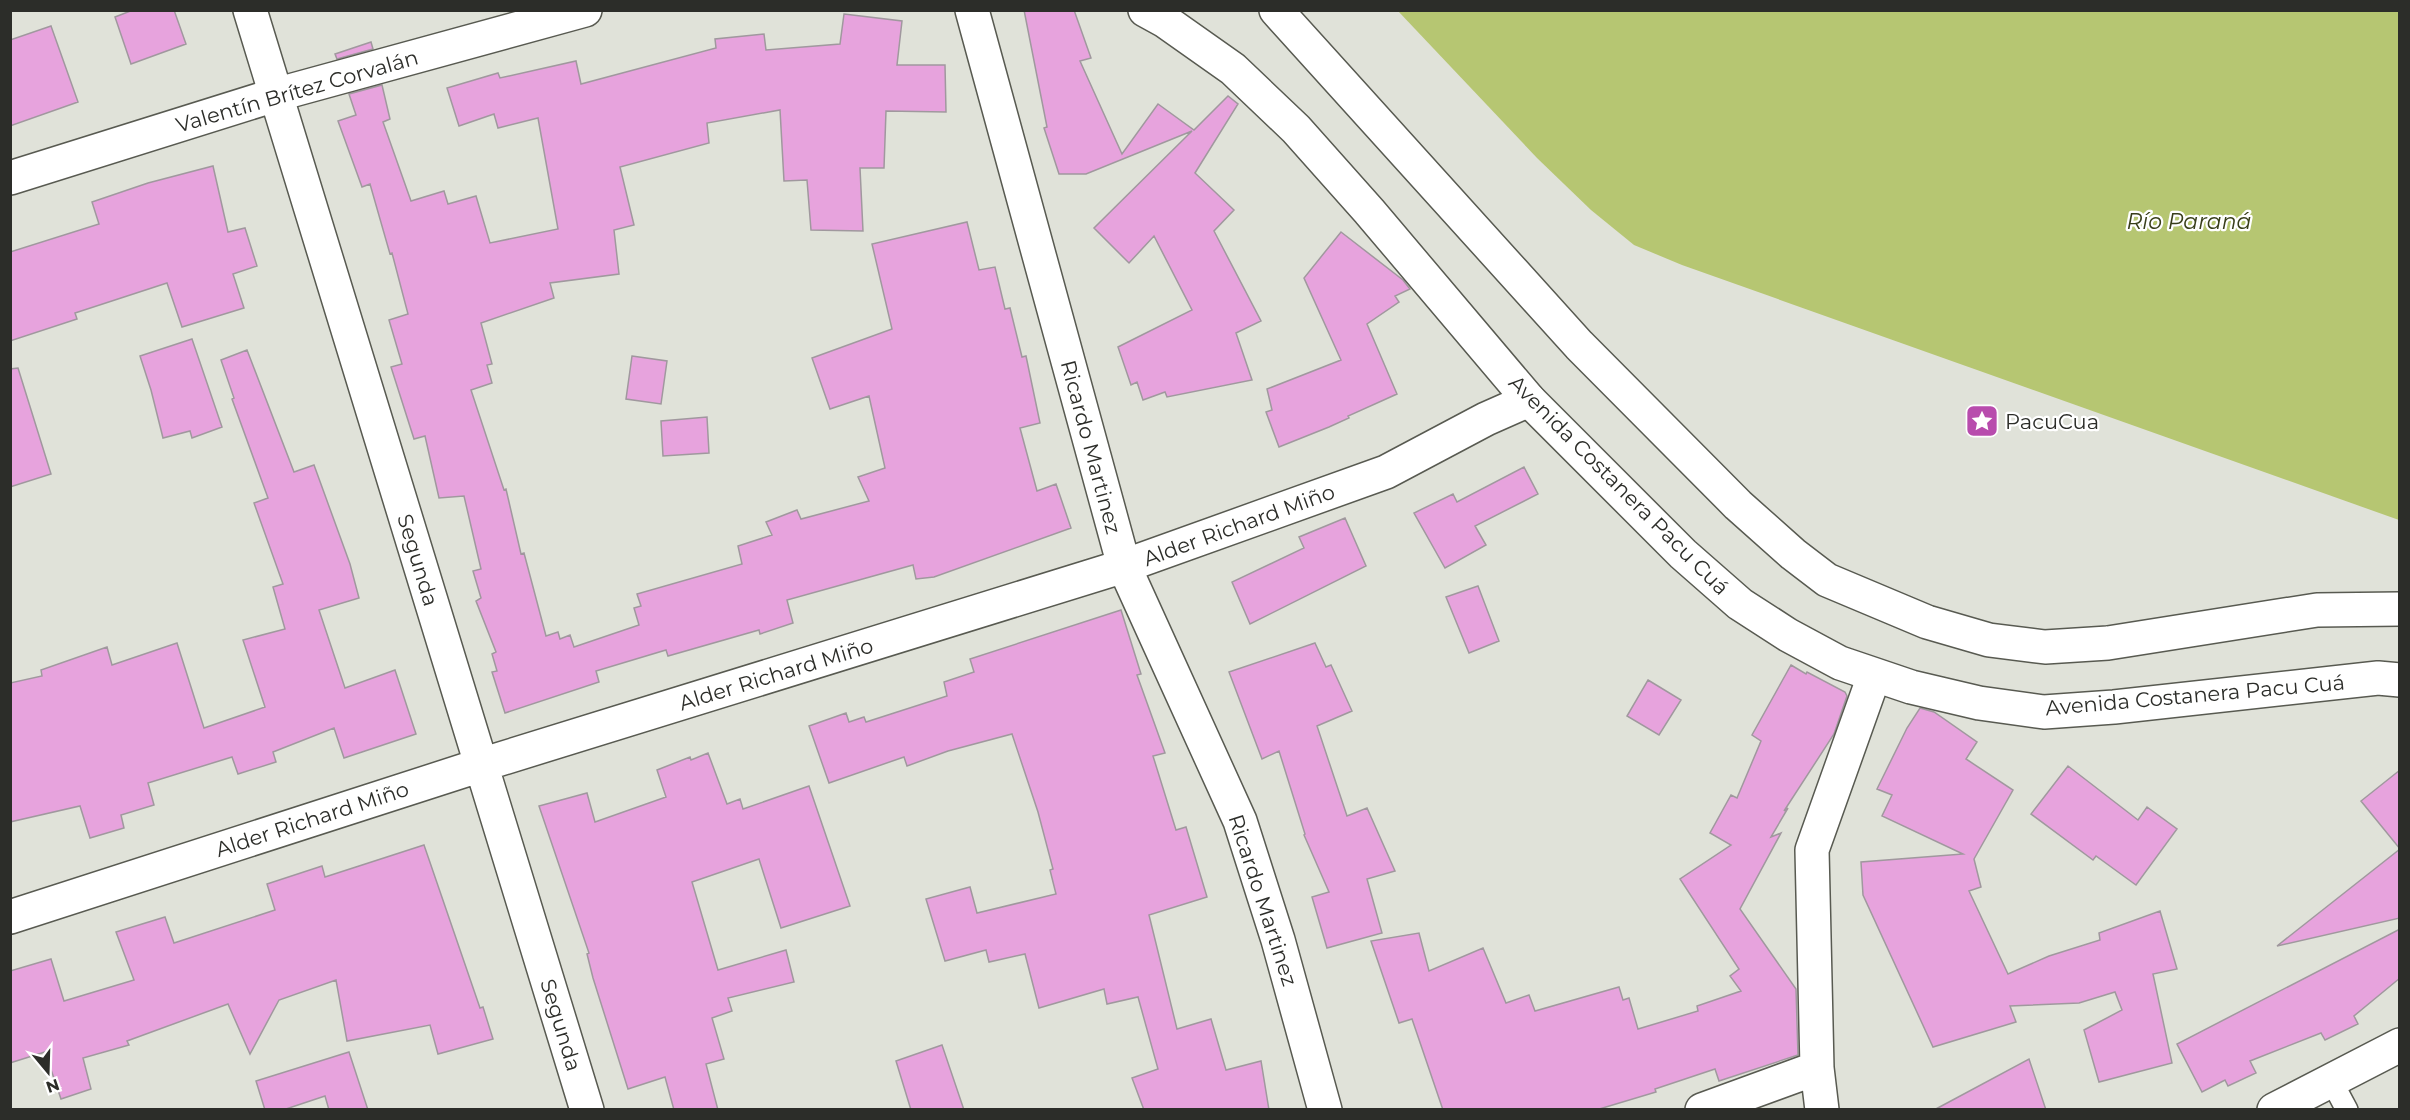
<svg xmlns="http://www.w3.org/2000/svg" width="2410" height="1120" viewBox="0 0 2410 1120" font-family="Montserrat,sans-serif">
<rect width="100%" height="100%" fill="#e0e2d9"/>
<path fill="#b6c672" d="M1398,11H2399V520L1682,265L1634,245L1591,210L1537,158Z"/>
<path fill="#e7a3dd" stroke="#a0989e" stroke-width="1.5" d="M133,10H174L186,44L131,64L115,17Z
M1024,10H1074L1091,58L1080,61L1122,154L1158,104L1194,130L1228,96L1238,104L1195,173L1234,210L1214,231L1261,321L1236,333L1252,380L1167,397L1165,392L1143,400L1137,382L1131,385L1118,347L1192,310L1154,236L1129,263L1094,228L1192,131L1086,174H1059L1044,128L1047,127Z
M844,14L902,21L897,65H945L946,112L886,111L884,168H860L863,231L811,230L807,180L784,181L780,110L707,123L709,143L620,167L634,225L614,230L619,274L550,283L554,298L481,323L492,364L487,365L492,383L471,390L504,490L506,489L521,554L524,553L546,636L558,632L560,639L570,635L574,647L639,625L634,608L641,606L637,594L742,564L738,546L772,535L766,522L797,510L801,519L869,501L858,477L885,468L869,396L830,409L812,358L892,329L872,244L967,222L979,270L995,267L1005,309L1010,308L1022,357L1026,356L1040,423L1020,428L1037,491L1056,484L1071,528L934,577L916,579L913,565L787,600L793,623L760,634L759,630L668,656L666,650L596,671L599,682L505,713L492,672L497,671L492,654L496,652L476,601L481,598L473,571L481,569L464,496L439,498L425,436L414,439L391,367L402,364L389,320L408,314L392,253L390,254L370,184L362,187L338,121L356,115L349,94L382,85L390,119L383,122L411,201L444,191L448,204L476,196L490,243L558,229L538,118L498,128L494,114L459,126L447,88L498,73L500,78L576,61L581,84L716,48L715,39L764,34L766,50L840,44Z
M51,26L78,102L10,126V40Z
M371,42L373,49L337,59L335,54Z
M213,166L228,232L245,228L257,266L233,274L244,308L182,327L167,283L75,313L77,319L10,341V252L99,224L92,202L148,183Z
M1341,232L1403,280L1410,289L1395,296L1399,302L1367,324L1397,394L1348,416L1349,418L1329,427L1279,447L1266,412L1272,410L1267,389L1341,360L1304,278Z
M192,339L222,427L192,438L190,431L163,438L151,390L140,356Z
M247,350L294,472L314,465L350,564L359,598L319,610L345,688L395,670L416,734L344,758L334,728L273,752L276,762L238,774L232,757L148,783L154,805L121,815L124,828L90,838L80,806L10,822V683L42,676L41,670L107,647L112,665L177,643L204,728L265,707L243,640L285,629L273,587L283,584L254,503L268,498L232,399L234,398L221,360Z
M632,356L667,361L661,404L626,399Z
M18,368L51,474L10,487V369Z
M707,417L709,453L663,456L661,421Z
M1524,467L1538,494L1475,526L1486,545L1445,568L1414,513L1453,494L1457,502Z
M1345,518L1366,566L1250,624L1232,582L1304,548L1299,537Z
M1478,586L1499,641L1469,653L1446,597Z
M1121,610L1141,674L1137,675L1165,753L1153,756L1176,830L1186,827L1207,897L1149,915L1177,1029L1211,1019L1226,1070L1261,1061L1269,1110H1144L1132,1078L1158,1069L1138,997L1107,1004L1104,989L1039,1008L1025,954L989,962L986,950L945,961L926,899L970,887L977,913L1056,894L1050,870L1053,869L1038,812L1012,734L948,751L907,766L904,757L829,783L809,726L846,713L849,722L864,717L866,722L947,696L944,682L974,672L970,659Z
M1315,643L1326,667L1331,665L1352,711L1317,726L1347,816L1367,808L1395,871L1367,879L1382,933L1327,948L1312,897L1329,892L1304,835L1305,834L1279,751L1262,759L1229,672Z
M1791,665L1806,674L1807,672L1845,692L1847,696L1834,734L1784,811L1788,808L1771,837L1781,833L1740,909L1796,989L1798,1055L1719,1081L1715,1069L1655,1089L1656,1092L1596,1110H1443L1412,1019L1399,1023L1371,941L1419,933L1429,971L1483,948L1506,1003L1529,995L1535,1011L1619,987L1623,1000L1629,998L1638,1029L1698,1011L1697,1006L1741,991L1730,976L1739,969L1680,879L1731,845L1710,833L1731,795L1737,798L1761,741L1752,735Z
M1648,680L1681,700L1659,735L1627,716Z
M1920,708L1934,712L1977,742L1966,759L2013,790L1974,859L1981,887L1969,891L2008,974L2049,956L2100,940L2099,933L2160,911L2177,969L2153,974L2172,1063L2099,1082L2084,1030L2122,1010L2115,992L2079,1003L2010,1006L2016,1022L1933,1047L1863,895L1861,862L1963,854L1882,816L1892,795L1877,789L1907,728Z
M708,753L727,804L740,799L743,809L809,786L850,906L781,928L759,859L692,882L718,970L786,950L794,982L728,998L732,1011L712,1018L724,1059L706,1064L718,1110H674L665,1077L628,1089L593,978L587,954L589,953L539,806L587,793L595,822L666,797L657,770L690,757L691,760Z
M2068,766L2138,820L2147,807L2177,829L2136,885L2096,856L2093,860L2031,814Z
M2400,770V849L2361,801Z
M424,845L480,1008L483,1007L493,1039L438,1054L430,1025L347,1041L336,980L279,1000L250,1054L228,1004L127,1041L129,1045L83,1058L91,1089L61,1099L45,1052L10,1063V971L51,959L64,1001L134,980L116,932L165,917L174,943L275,910L267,884L322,866L325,877Z
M2400,849V918L2277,946Z
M2400,929V978L2354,1016L2358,1024L2325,1040L2321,1033L2250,1061L2256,1073L2228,1086L2225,1080L2202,1092L2177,1044Z
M942,1045L964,1110H911L896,1061Z
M349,1052L368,1110H329L325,1096L283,1110H265L256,1081Z
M2029,1059L2046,1110H1934Z"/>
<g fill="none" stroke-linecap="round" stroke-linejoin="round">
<g stroke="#585a51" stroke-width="24">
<path id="lane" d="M2331,1080L2347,1110"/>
</g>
<g stroke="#585a51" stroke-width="36">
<path id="street" d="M250,10L587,1110
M972,10L1124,566L1240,821L1278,940L1325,1110
M10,917L481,765L1124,566L1386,472L1486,419L1529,400
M1702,1110L1817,1068
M1822,1110L1817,1068L1812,850L1874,676
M2274,1110L2400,1045"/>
</g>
<g stroke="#585a51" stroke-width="36">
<path id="secondary" d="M1145,10L1165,21L1233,69L1296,129L1369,211L1529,400L1683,554L1740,604L1788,635L1840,663L1911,687L1979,703L2044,712L2114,707L2378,678L2400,680
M1276,10L1579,345L1738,505L1793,554L1827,580L1927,622L1989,640L2045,647L2108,643L2317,610L2400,609
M10,178L275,95L585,10"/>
</g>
<use href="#lane" stroke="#fff" stroke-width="21"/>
<use href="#street" stroke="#fff" stroke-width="33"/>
<use href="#secondary" stroke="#fff" stroke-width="33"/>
</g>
<defs>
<g id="sight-square" transform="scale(1.725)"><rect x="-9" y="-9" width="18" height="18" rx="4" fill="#b84cad" stroke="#fff"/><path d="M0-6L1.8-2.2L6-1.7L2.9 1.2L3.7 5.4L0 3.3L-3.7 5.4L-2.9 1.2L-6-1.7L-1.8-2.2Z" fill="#fff"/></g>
</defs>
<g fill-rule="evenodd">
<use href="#sight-square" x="1982" y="421"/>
</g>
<g text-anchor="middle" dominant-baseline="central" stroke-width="4.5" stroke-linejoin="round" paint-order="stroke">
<g font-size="21" fill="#2c2d29" stroke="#fff">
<text transform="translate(297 91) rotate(-16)">Valentín Brítez Corvalán</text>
<text transform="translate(1091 447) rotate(75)">Ricardo Martinez</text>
<text transform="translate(1619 485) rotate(45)">Avenida Costanera Pacu Cuá</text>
<text transform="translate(1239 525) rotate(-20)">Alder Richard Miño</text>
<text transform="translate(418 560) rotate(73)">Segunda</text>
<text transform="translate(776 674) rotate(-17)">Alder Richard Miño</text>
<text transform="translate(2195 695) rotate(-5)">Avenida Costanera Pacu Cuá</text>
<text transform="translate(312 819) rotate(-18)">Alder Richard Miño</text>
<text transform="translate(1263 900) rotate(72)">Ricardo Martinez</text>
<text transform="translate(561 1025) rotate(73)">Segunda</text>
</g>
<g font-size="21" fill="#2c2d29" stroke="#fff" text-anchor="start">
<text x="2005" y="421">PacuCua</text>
</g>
<g font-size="22" font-style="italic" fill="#383e1a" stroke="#fff">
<text x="2189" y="221">Río Paraná</text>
</g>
</g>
<rect width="2410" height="1120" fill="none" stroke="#2c2d29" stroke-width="24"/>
<g transform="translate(48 1072) rotate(161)" stroke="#ffffff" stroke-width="4.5" paint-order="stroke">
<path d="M0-4.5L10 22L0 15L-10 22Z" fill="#2c2d29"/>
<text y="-9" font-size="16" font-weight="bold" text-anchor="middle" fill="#2c2d29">N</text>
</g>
</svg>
